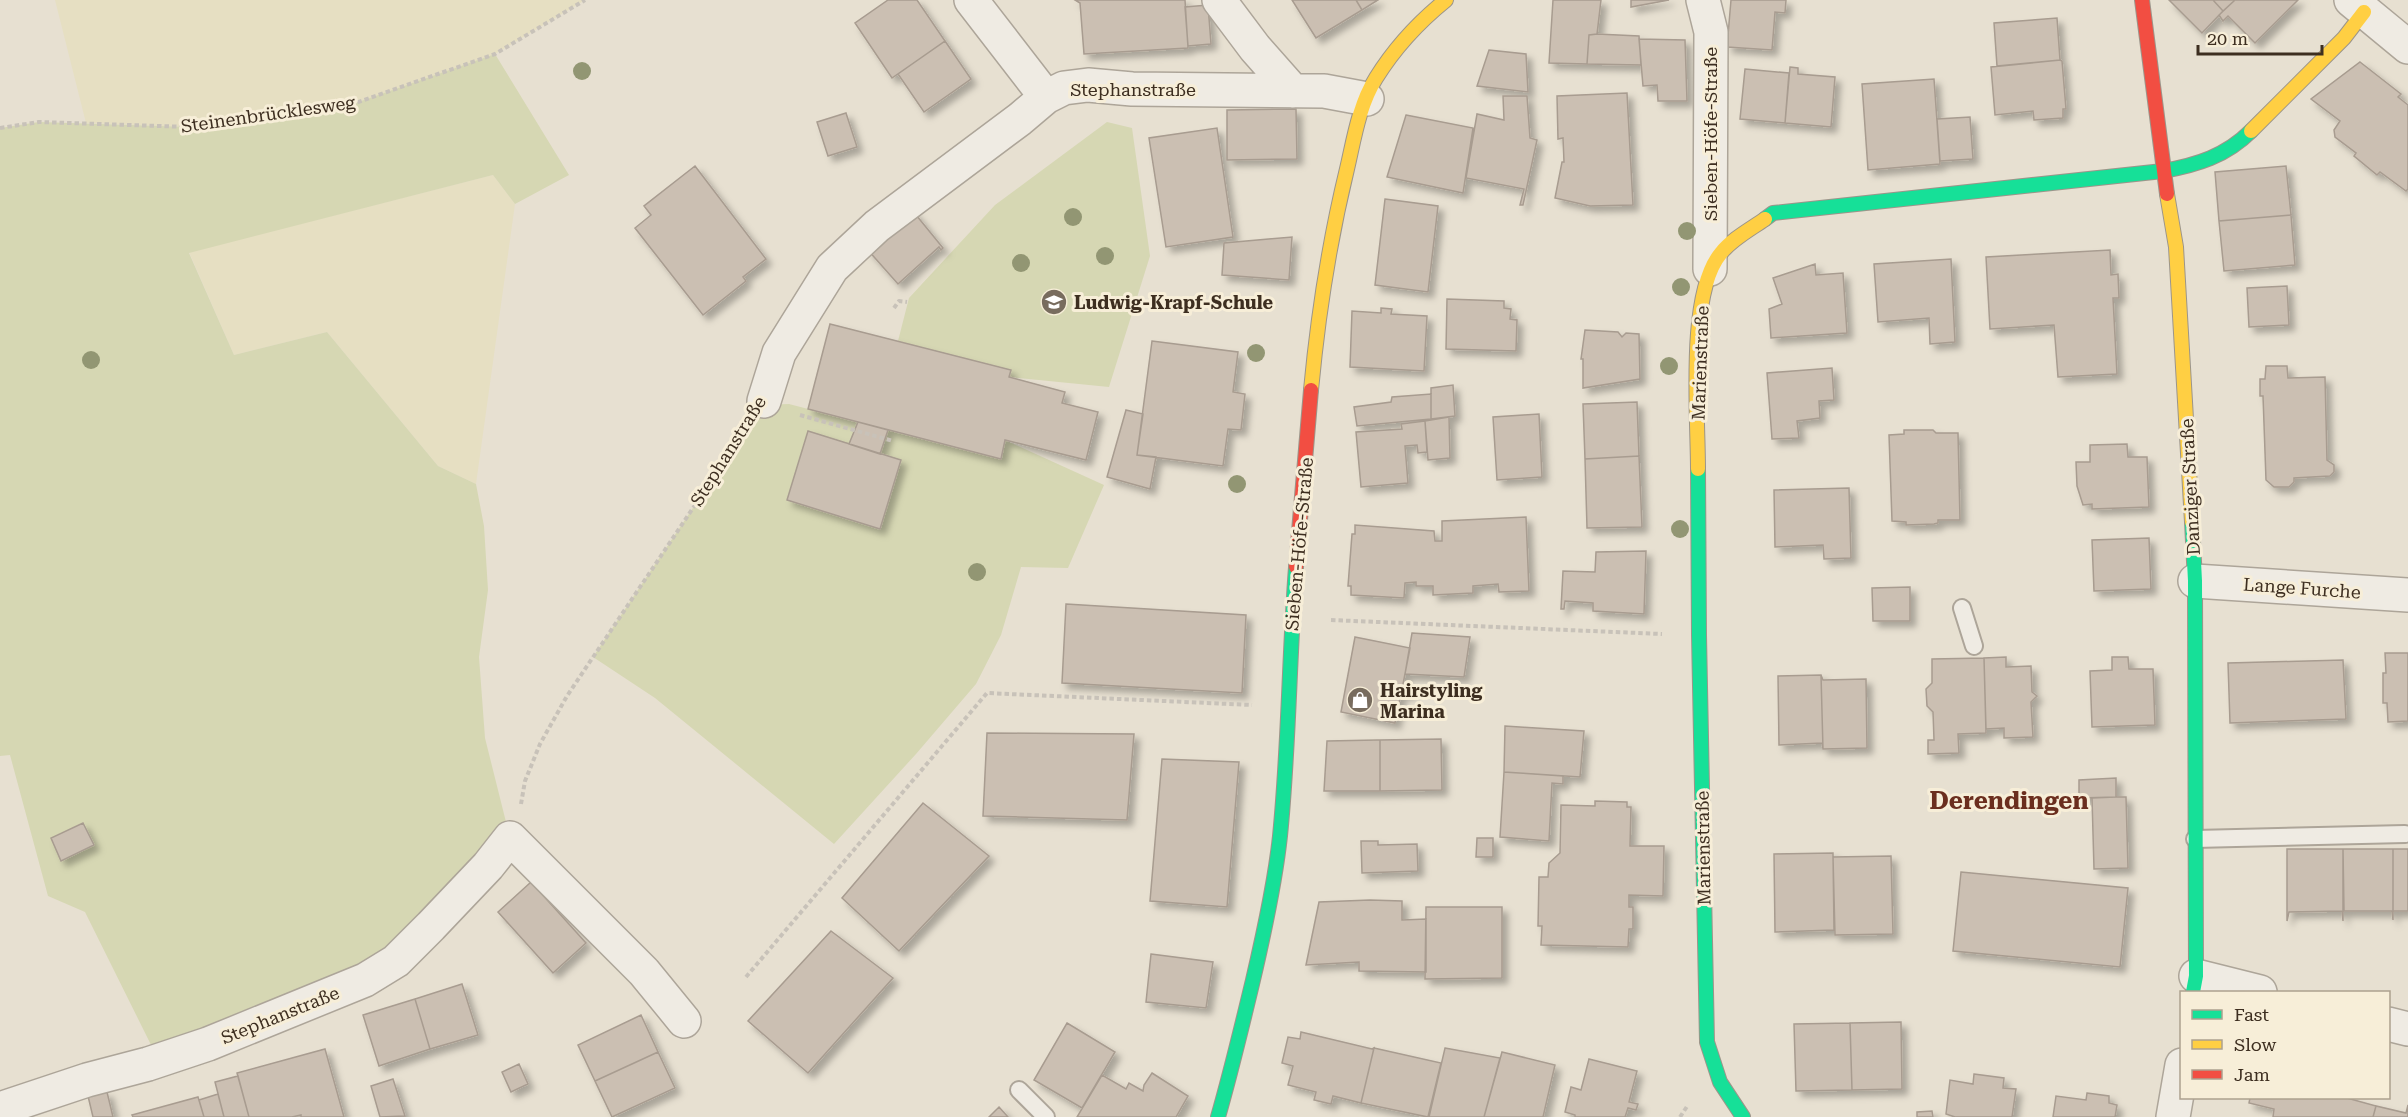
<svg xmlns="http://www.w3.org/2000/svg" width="2408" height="1117" viewBox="0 0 2408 1117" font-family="'Roboto Serif',serif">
<defs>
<filter id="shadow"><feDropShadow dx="5.5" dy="5.5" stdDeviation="3" flood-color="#0004"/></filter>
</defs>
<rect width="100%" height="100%" fill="#e7e0d1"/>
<path fill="#e6dfc2" d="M55,0H585L495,54L347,106L190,127L86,123Z
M493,175L515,204L476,484L438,466L327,332L234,355L189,252Z"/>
<path fill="#d6d7b3" d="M495,54L569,175L515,204L493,175L189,253L234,355L327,332L438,466L476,484L484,526L488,590L479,657L485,738L510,838L396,961L159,1061L85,912L48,896L10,755L0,756V128L39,122L190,127L347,106Z
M1107,122L1132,128L1150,256L1109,387L1009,377L1011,371L898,341L909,298L995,205Z
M789,404L1000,459L1005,440L1104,485L1068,568L1021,567L1001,635L976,684L916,754L834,844L655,698L593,657L762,405Z"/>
<path fill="#cbbfb2" stroke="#a89c90" stroke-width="1.5" filter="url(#shadow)" d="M888,0H917L945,41L892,78L855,23Z
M1075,0H1185L1188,48L1084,54L1080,3Z
M1292,0H1356L1362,10L1316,38Z
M1356,0H1378L1362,10Z
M1553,0H1601L1597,34L1589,35L1587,64L1549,63Z
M1631,0H1669L1631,7Z
M1731,0H1786L1785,13L1775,12L1772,50L1727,47Z
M2169,0H2213L2223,11L2202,33Z
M2213,0H2235L2223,11Z
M2235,0H2298L2255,43L2228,16L2223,21L2219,15Z
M1208,5L1211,44L1188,46L1185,7Z
M2057,18L2060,60L1997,66L1994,23Z
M1597,34L1639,36L1641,65L1587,64L1589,35Z
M1639,39L1685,40L1687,101H1658L1657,85L1643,86Z
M945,41L971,79L924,112L898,74Z
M1489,50L1526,54L1528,92L1477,86Z
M2060,60L2062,61L2066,109H2063V118L2034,120L2033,111L1995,115L1991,67Z
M2360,62L2401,94L2398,97L2408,105V189L2406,191L2380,172L2377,175L2354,156L2356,153L2335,137L2334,130L2340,121L2311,99Z
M1790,67L1798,68V74L1835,77L1831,127L1785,123Z
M1745,69L1789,73L1785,123L1740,119Z
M1934,79L1940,164L1868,170L1862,84Z
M1627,93L1633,205L1590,206L1555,198L1562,162H1564L1563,138L1558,139L1557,96Z
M1503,96H1527L1530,138L1537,140L1523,205H1520L1524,189L1466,178L1477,114L1504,120Z
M1296,109L1297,159L1227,160V110Z
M846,113L857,147L828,156L817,122Z
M1406,115L1473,128L1463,193L1387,177Z
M1970,117L1973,159L1940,161L1937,119Z
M1217,128L1233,237L1166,247L1149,138Z
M695,166L766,259L743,277L746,281L703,315L635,228L651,215L644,206Z
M2286,166L2291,215L2219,221L2215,172Z
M1385,199L1438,206L1428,292L1375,285Z
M912,210L943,248L941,250L939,247L898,284L867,249Z
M2291,215L2295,265L2224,271L2219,221Z
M1292,237L1289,280L1222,275L1224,243Z
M2110,250L2111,275L2118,274L2119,298H2113L2117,374L2058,377L2054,325L1990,329L1986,257Z
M1951,259L1955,342L1930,344L1929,318L1878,322L1874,264Z
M1815,264L1816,275L1843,273L1847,333L1771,338L1769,309L1782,304L1773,278Z
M2287,286L2289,325L2249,327L2247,288Z
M1447,299L1504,301V308L1511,309L1510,319L1517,320L1516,351L1446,349Z
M1381,308L1392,309L1391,314L1427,316L1424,371L1350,367L1352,311L1381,313Z
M830,324L1011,370L1009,377L1065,392L1062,403L1098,412L1086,460L1005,440L1001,459L808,409Z
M1585,330L1618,332L1622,337L1626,333L1639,334L1640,379L1583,388V359H1581Z
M1152,341L1238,352L1233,392L1245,394L1241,430L1228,429L1223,466L1137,455Z
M2266,366H2287L2288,378L2325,377L2327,460L2334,465V472L2330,476L2294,478V482L2289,487H2274L2266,480L2263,396H2260V379H2265Z
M1832,368L1834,400L1819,401L1820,418L1797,421L1799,438L1772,439L1767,373Z
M1453,385L1455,416L1431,419V388Z
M1431,394V419L1357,426L1354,407L1391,402L1392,397Z
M1637,402L1639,456L1585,459L1583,404Z
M1126,410L1143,414L1137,455L1156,457L1150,489L1107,477Z
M1539,414L1542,477L1497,480L1493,417Z
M1449,417L1450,458L1428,460L1425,421Z
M1425,421L1427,452L1418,453L1417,445L1405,446L1408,483L1361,487L1356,432L1402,429L1401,424Z
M858,422L888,430L880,454L849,444Z
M1904,430H1933L1936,433H1958L1960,520H1938V523L1934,524L1906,525V522L1892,521L1889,435L1904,434Z
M808,431L901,460L880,529L787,500Z
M2127,444L2128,457H2147L2149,507L2092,509V504L2083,505L2077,486L2076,462H2090V445Z
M1639,456L1642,527L1587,528L1585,459Z
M1849,488L1851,558L1824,559L1823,545L1775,547L1774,490Z
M1526,517L1529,591L1499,592L1498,584L1473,586V593L1433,595V586H1416V582L1405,583L1404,598L1351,595V586H1348L1352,534H1355V525L1434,531L1435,541H1442V521Z
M2149,538L2151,589L2094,591L2092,540Z
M1646,551L1644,614L1593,611V603L1565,601L1564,609H1561L1563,571L1595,572L1596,552Z
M1910,587V621H1873L1872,588Z
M1066,604L1246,615L1242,693L1062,683Z
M1412,633L1470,637L1464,677L1405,674Z
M1355,637L1410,648L1403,684L1411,685L1410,694L1401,693L1395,723L1341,712Z
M2385,653H2408V721L2388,722L2387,703H2383V673H2386Z
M2006,657V667L2031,666L2032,692L2037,696L2031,702L2033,737L2004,738V728L1986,729L1984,658Z
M2112,657H2128L2129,669H2153L2155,725L2092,727L2090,671L2112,670Z
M1984,658L1986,733L1958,734L1959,753L1928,754V740H1934L1933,712L1927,706L1926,689L1932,683V659Z
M2343,660L2346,719L2230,723L2228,663Z
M1821,675L1823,680L1866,679L1867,748L1823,749Z
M1821,675L1823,749L1822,743L1779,745L1778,676Z
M1505,726L1584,731L1580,777L1504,772Z
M987,733L1134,734L1127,820L983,816Z
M1441,739L1442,790L1380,791V740Z
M1377,740H1380V791H1324L1327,741Z
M1162,759L1239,762L1227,907L1150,901Z
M1504,772L1563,776V784L1552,783L1549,841L1500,837Z
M2116,778V797L2079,798V780Z
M2116,797H2126L2128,868L2094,869L2092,798Z
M1595,801L1627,802V807H1631L1630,846H1664L1663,896L1629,895V907H1633V929H1629L1628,947L1541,945L1542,926H1538L1539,877H1548L1549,863L1560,853L1561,805L1595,806Z
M923,803L989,856L899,951L842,898Z
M83,823L94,845L61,861L51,838Z
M1477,838H1493V857H1476Z
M1361,841H1378V845L1417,844L1418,871L1362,873Z
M2287,849H2343V921L2342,911L2289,912L2287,921Z
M2343,849H2393V920L2392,911H2344Z
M2393,849H2408V911H2393Z
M1833,853L1834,930L1775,932L1774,854Z
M1891,856L1893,934L1835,935L1833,857Z
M1961,872L2128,888L2120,967L1953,951Z
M531,882L586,943L553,973L498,912Z
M1370,900L1402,901V920L1426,919V972L1359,971V962L1306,965L1319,902Z
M1426,907H1502V978L1425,979Z
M831,931L893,978L808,1073L748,1021Z
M1151,954L1213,962L1206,1008L1146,1002Z
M462,984L478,1035L430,1049L415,999Z
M415,999L430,1049L379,1066L363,1015Z
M641,1015L658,1052L595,1081L578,1045Z
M1901,1022L1902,1089L1852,1090L1850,1023Z
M1067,1023L1115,1052L1082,1108L1034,1080Z
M1850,1023L1852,1090L1796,1091L1794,1024Z
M1301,1032L1372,1049L1374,1048L1361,1103L1333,1096L1331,1104L1314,1100L1316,1092L1288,1085L1293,1066L1282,1063L1288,1037L1300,1039Z
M1374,1048L1441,1063L1428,1117L1361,1103Z
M1445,1048L1500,1058L1484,1117H1429Z
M325,1049L344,1117H301V1115L292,1117H249L237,1073Z
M658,1052L675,1088L612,1117L595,1081Z
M1502,1052L1555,1065L1543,1117H1484Z
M1589,1059L1637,1071L1629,1102L1638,1104L1636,1110L1628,1108L1625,1117H1575V1115L1565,1112L1571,1087L1581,1090Z
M519,1064L528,1084L511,1092L502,1072Z
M1152,1073L1188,1096L1176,1117H1077L1102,1075L1126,1089L1129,1083L1143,1091L1144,1085Z
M1974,1074L2004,1078L2003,1088L2016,1089L2012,1117H1955L1946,1114L1950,1080L1973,1084Z
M238,1076L249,1117H224L215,1082Z
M393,1079L405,1116L380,1117L371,1086Z
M107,1092L113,1117H93L88,1096Z
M2087,1093L2109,1096V1103L2117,1105L2115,1117H2053L2056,1096L2086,1100Z
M218,1094L224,1117H204L199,1100Z
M198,1097L204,1117H133L132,1115Z
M2250,1098H2347L2376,1106L2373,1117H2273L2274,1109L2249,1103Z
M2408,1105V1117H2373L2376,1106L2406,1113Z
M999,1107L1008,1117H989Z
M1932,1111L1933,1117H1917V1112Z"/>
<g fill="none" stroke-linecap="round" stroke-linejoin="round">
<g stroke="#ada599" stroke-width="20">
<path id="lane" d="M1962,608L1974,646
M2195,839L2405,834
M1019,1090L1046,1117"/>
</g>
<g stroke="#ada599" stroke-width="36">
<path id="street" d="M971,0L1046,97
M1219,0L1255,48L1293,91
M1703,0L1711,32L1710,269
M2351,0L2408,47
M764,401L779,353L832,268L877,226L1020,119L1046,97L1064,88L1088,85L1132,89L1324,91L1367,99
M2195,581L2408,595
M2196,976L2260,992
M2388,1024L2408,1029
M0,1109L87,1080L148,1064L208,1044L365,980L396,961L431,926L488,866L510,838L644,972L684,1021
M2173,1117L2182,1065"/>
</g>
<g stroke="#9c958a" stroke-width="16">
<path id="fast" d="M1765,219L1773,213L2163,171C2197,165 2226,156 2251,131
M1698,469L1699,635L1707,1042L1720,1082L1743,1117
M2192,522L2195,581L2196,976L2193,992
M1218,1117C1231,1072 1242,1026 1253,980C1264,933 1275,884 1280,836C1289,747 1289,657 1296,567"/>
</g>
<g stroke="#9c958a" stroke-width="16">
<path id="slow" d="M2251,131L2344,38L2364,12
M2167,194L2176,247L2192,522
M1311,390C1318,315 1329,243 1347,169C1354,139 1359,105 1376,78C1394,49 1420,21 1446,0
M1698,469C1698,415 1687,293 1721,253C1732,239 1751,229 1765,219"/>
</g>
<g stroke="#9c958a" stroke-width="16">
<path id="jam" d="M2142,0L2167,194
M1296,567L1311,390"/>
</g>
<path stroke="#c8c2b9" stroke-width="4" stroke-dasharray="4.5 3" stroke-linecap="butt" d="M0,128L39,122L190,127L347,106L495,54L585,0
M894,308L899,301L907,302
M800,415L893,441
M1331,620L1662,634
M521,804L525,781L540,744L567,696L744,432
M746,977L987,693L1252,705
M1680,1117L1688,1105"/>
<use href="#lane" stroke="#efebe3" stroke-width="16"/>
<use href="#street" stroke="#efebe3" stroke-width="33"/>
<use href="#fast" stroke="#16e098" stroke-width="14"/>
<use href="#slow" stroke="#ffcf43" stroke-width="14"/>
<use href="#jam" stroke="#f24e42" stroke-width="14"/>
</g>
<g fill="#929673">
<circle cx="582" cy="71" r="9"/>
<circle cx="1073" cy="217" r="9"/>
<circle cx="1687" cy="231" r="9"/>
<circle cx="1105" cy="256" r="9"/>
<circle cx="1021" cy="263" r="9"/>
<circle cx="1681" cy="287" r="9"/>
<circle cx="1256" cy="353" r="9"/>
<circle cx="91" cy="360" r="9"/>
<circle cx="1669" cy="366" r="9"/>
<circle cx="1237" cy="484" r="9"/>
<circle cx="1680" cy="529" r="9"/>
<circle cx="977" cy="572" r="9"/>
</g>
<defs>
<g id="school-disc" transform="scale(1.35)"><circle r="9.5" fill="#786c5e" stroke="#f7eed8"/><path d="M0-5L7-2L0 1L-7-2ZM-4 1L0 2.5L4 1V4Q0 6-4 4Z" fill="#fff"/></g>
<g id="shop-disc" transform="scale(1.35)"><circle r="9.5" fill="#786c5e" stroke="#f7eed8"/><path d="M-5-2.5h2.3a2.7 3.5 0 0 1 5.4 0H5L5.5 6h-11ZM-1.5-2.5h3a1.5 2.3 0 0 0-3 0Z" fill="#fff"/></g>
</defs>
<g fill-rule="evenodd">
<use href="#school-disc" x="1054" y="302"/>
<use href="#shop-disc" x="1360" y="700"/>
</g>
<g text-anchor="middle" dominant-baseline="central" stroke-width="6" stroke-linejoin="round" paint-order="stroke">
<g font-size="18" fill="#3d2e20" stroke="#f7eed8">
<text x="1133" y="89">Stephanstraße</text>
<text transform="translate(268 114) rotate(-8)">Steinenbrücklesweg</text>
<text transform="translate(1710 134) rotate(-90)">Sieben-Höfe-Straße</text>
<text transform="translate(1700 363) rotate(-88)">Marienstraße</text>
<text transform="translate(728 451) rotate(-58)">Stephanstraße</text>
<text transform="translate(2190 487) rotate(-93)">Danziger Straße</text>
<text transform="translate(1299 544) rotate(-85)">Sieben-Höfe-Straße</text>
<text transform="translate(2302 588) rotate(4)">Lange Furche</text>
<text transform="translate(1703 848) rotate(-91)">Marienstraße</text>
<text transform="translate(280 1015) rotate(-22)">Stephanstraße</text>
</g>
<g font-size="18" font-weight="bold" fill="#3d2e20" stroke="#f7eed8" text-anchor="start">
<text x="1074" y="302">Ludwig-Krapf-Schule</text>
<text x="1380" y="690">Hairstyling<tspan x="1380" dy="21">Marina</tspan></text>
</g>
<g font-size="24" font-weight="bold" fill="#6b2e1e" stroke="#f7eed8">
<text x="2009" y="801">Derendingen</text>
</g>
</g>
<rect x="2180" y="991" width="210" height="108" fill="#f7eed8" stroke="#ada18e" stroke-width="1.5"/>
<rect x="2192" y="1010" width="30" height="9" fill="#16e098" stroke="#ada18e" stroke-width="1.5"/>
<text x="2234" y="1021" font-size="18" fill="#3d2e20">Fast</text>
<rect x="2192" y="1040" width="30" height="9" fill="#ffcf43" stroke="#ada18e" stroke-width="1.5"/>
<text x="2234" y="1051" font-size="18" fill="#3d2e20">Slow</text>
<rect x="2192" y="1070" width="30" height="9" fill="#f24e42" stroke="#ada18e" stroke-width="1.5"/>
<text x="2234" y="1081" font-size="18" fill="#3d2e20">Jam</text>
<path d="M2198 45v9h124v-9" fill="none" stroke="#3d2e20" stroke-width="3"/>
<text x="2207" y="45" font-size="18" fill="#3d2e20" stroke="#f7eed8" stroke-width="4.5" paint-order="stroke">20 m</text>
</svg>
